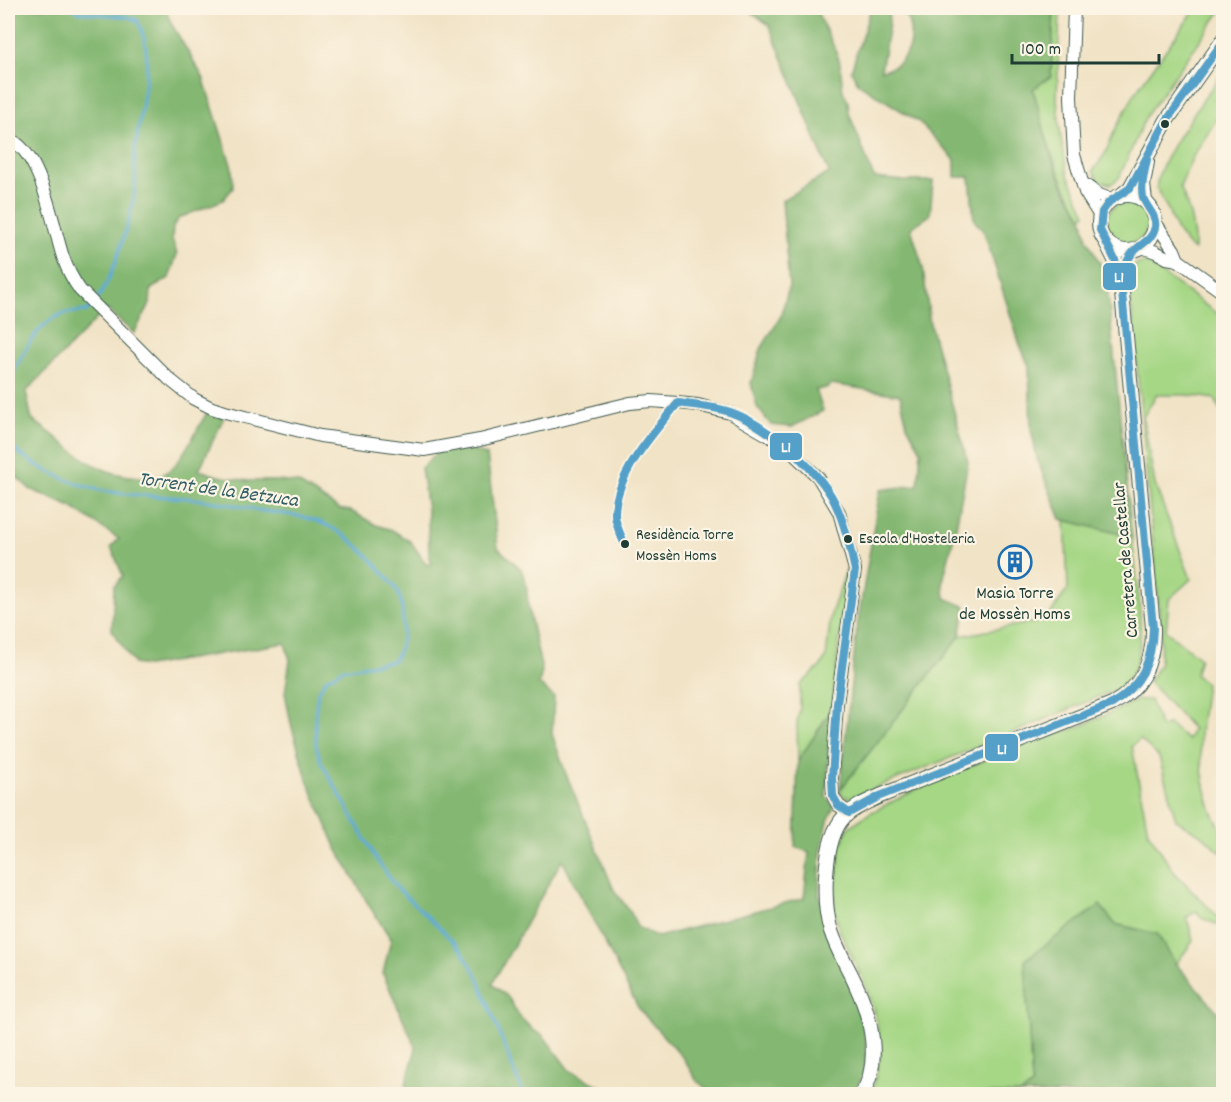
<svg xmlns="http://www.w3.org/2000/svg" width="1231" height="1102" viewBox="0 0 1231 1102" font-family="Dekko,sans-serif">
<rect width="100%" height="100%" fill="#fcf5e5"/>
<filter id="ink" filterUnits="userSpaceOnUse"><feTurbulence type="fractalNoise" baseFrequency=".0167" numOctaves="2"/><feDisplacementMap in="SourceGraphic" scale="12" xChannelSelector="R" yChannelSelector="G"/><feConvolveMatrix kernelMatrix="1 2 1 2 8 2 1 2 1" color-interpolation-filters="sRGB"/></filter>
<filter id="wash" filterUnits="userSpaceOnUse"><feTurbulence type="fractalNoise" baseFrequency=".008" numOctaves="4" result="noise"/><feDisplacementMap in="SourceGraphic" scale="24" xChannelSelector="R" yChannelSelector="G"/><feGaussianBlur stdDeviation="1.35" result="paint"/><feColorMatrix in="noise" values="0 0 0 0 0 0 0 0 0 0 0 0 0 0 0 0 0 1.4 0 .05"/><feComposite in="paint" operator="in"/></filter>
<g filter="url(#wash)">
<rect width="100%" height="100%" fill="#f1e3c6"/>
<path fill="#a6d785" stroke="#628a5c" stroke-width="1.5" d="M1054,8H1060L1057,99L1061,139L1068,175L1086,214L1082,216C1054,172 1046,138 1033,89L1051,76Z
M1196,8H1223L1146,116L1119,178L1111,184L1099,181L1093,171L1105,154L1115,130L1137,90Z
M1223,72V109L1192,158L1180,187C1189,207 1195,228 1194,250C1181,241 1174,227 1169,212C1166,204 1158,196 1157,187C1155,164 1208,93 1223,72Z
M1106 223a21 21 0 1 1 42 0a21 21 0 1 1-42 0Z
M1146,262L1223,318V416L1215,399L1187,395H1156L1143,417L1155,485L1191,579L1169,599L1166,631L1200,658L1195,675L1206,683C1204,703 1199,725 1200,745C1201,770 1207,812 1223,831V854L1203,836L1176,820L1159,757L1140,739L1132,746L1148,832L1175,873L1218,917L1223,914V927L1201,918L1197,911L1187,917L1193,941L1176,964L1157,934L1115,924L1099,906L1025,960L1032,1086L1020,1094H869L874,1085L880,1056L877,1022L865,984L839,929L834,905L837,871L841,844L850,826L870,813L927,784L1012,749L1081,726L1138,700H1150L1161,728L1168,724L1188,740L1193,729L1149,682L1160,663L1161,631L1129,279L1135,265Z
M1065,520L1132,537C1135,573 1148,637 1134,670C1130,678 1126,682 1119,688L1020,730L850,798L843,796L840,790L960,636L1046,620L1068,589Z
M847,568V590L838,650L832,709L798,761L797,723L800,708V685L820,667L826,658L831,614Z"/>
<path fill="#84b872" stroke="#527a53" stroke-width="1.5" d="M8,8H165L172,25L203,77L232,168L233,188L223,200L179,218L173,226L172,239L177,254L169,278L151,289L150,304L134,333L106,309L26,392L32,420C71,445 91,476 141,477C152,478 164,476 172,468C183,458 198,427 207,413L224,417L199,470L218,476L248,481H278L298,483L339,509L351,511L376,525L392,530L411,542L427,565L432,563L429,556L428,516L421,468L439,450L466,449L487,455L498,548L521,569L526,583L529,612L542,671L539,684L554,697L552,734L566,774L614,890L631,913L637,927L658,937L804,898L809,852L795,847L798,761L832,709L826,796L834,807L828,821L821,851L819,894L864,1028C868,1055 868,1071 853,1094H714L697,1081L683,1058L639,1009L562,860L492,984L508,997L519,1016L534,1031L543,1035L569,1070L615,1094H409L406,1084L416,1048L383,974L391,939L370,907L336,847L308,782L291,724L285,693L290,660L285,643L147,666L134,664L112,630L114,586L123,576L111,547L119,539L71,507L30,489L8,469Z
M746,8H815L836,51L840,63L843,91L848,101L849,113L874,178L905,181H933L930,215L911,228L923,268L930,324L968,462L956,527L943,581L945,598L966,607L960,636L840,790L857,627L880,490L918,485L921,451L907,425L900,395L831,384L829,387L816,390L823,411L792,427L771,425L757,407L751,383L761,349L781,316L789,286L782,200L829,173L769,25Z
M871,8H888L889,24L881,70C904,68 914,45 909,24C908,18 902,12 899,8H1054L1051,76L1033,89L1052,159L1066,191L1082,216L1087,239L1106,275L1132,537L1061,519L1038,462L1031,429L1029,366L1020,345L984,232L974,220L970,177H955V160L919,122L859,84L851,71Z
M1100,905L1115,924L1157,934L1176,964L1223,1018V1094H1020L1032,1086L1025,960Z"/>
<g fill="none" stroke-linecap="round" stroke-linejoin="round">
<path stroke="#61acd9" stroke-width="3" d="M73,8L79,12L128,17L137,20C158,56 139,112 135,151C134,166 137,182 134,197C129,222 112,283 96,300
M8,385C20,360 34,323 63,314C70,312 79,312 87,311L92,305
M8,442C26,464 71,484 99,490C128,496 157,496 186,498C210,500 234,505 258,510C274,513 291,514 307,518C335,525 360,546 378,567C390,580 401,591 402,609C404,627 404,647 393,661L343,669L326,679L318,692L315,716L316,745L321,762L377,860L397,888L441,929L462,951L477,975L523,1094"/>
</g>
</g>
<g filter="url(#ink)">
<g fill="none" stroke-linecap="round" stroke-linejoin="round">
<g stroke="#3e564a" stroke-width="14">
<path id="minor" d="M1074,8L1071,97L1074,155L1085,192L1100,216
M8,139C41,149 53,227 63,257C67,269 73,280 80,290L169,379L194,399L212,408L225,412L320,436L424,450L480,440L630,403L651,401L678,403L698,405L730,413L783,444L818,477L839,512L855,570L837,704L832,778L833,796L838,805L849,813
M1084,184L1099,195L1113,200
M1155,222L1174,250L1178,260
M1142,247L1156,252L1167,258L1178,260L1224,293"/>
</g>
<g stroke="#3e564a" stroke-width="16">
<path id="tertiary" d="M1099 223a28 28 0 1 1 56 0a28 28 0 1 1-56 0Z
M1119,197L1130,188L1167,120L1224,39
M1145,201L1143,184L1147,162
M862,1094C882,1062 871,1017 856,985C848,967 837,950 831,931C822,903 823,839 844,817C854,807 867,802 880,796L1112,704C1142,688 1154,662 1153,628L1121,282L1115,260L1106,242"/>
</g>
<use href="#minor" stroke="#fff" stroke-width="12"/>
<use href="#tertiary" stroke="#fff" stroke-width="14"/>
<g stroke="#fcf5e5" stroke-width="12">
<path id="bus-1" d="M1121,282C1124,273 1125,263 1131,255C1138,244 1152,242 1155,227C1157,215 1146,208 1143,197C1140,185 1145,171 1147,159
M625,545C621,535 615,525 615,514C615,475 654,432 678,403C692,405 706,406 719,409C758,417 819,468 835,503C845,524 850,548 855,570L837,704L832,778L833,796L838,805L849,813L880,796L1112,704C1141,686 1152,662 1153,628L1121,282L1115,260L1100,230L1102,212L1109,202L1130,188L1167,120L1224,40"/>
</g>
<use href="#bus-1" stroke="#55a0c9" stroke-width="8"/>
</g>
</g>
<defs>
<g id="building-ring" transform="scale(1.725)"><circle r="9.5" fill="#fcf5e5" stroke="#1f6fb2" stroke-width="1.5"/><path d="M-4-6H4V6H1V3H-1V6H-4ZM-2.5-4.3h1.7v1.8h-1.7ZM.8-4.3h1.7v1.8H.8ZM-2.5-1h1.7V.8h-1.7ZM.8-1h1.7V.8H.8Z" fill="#1f6fb2"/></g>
</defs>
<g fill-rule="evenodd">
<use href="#building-ring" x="1015" y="562"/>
</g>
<g fill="#1f3d34" stroke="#fcf5e5" stroke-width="2">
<circle cx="1165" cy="124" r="5"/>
<circle cx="848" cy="539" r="5"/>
<circle cx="625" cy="544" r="5"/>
</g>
<g text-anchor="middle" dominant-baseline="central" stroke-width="4.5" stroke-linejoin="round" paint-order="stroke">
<g font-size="16" fill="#1f3d34" stroke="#fcf5e5" text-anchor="start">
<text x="636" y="535">Residència Torre<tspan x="636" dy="21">Mossèn Homs</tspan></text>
<text x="859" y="539">Escola d'Hosteleria</text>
</g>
<g font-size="18" fill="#1f3d34" stroke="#fcf5e5">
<text transform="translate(1127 560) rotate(-95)">Carretera de Castellar</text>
</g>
<g font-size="18" fill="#1f3d34" stroke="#fcf5e5">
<text x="1015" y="594">Masia Torre<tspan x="1015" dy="21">de Mossèn Homs</tspan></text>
</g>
<g font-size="20" font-style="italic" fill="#335e66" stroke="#fcf5e5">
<text transform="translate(218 491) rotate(8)">Torrent de la Betzuca</text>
</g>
</g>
<g stroke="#fcf5e5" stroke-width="2">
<rect x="1102" y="262" width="35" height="29" rx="6" fill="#55a0c9"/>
<rect x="769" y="432" width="34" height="29" rx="6" fill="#55a0c9"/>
<rect x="984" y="733" width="35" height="29" rx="6" fill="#55a0c9"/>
</g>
<g font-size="16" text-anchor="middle" font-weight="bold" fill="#fff">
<text x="1119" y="282">L1</text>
<text x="786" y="452">L1</text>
<text x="1002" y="754">L1</text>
</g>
<rect width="1231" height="1102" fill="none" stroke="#fcf5e5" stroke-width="30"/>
<path d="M1012 54v9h147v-9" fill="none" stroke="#1f3d34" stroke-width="3"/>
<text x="1021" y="54" font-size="18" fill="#1f3d34" stroke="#fcf5e5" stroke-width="4.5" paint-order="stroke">100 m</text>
</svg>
